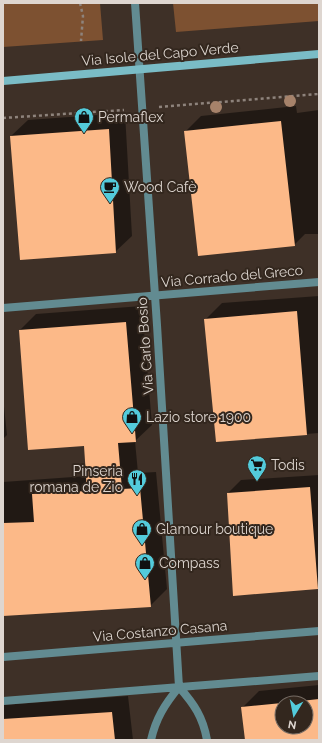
<svg xmlns="http://www.w3.org/2000/svg" width="322" height="743" viewBox="0 0 322 743" font-family="Raleway,sans-serif">
<rect width="100%" height="100%" fill="#3e3027"/>
<path fill="#7d5131" d="M3,3H100L103,40L3,47Z
M173,3H319V21L176,32Z"/>
<path fill="#0007" fill-rule="evenodd" d="M296,106L297,113L319,110V234H305L294,245L185,132L201,116Z
M125,113L132,236L115,252L11,136L28,120Z
M319,296V433L217,441L205,320L222,303Z
M142,306L152,425L135,441L138,473L156,472L167,589L150,606L5,615L3,617V482L87,476L85,445L20,330L36,314Z
M3,397L7,435L3,439Z
M319,475V587L318,588L228,493L241,480Z
M319,685V740H246L242,708L259,691ZM282,703H306V727H282Z
M128,696L133,740H3V705Z"/>
<path fill="#fcb988" d="M281,121L295,246L198,256L184,131Z
M109,129L116,253L20,260L10,136Z
M297,311L307,435L216,442L204,319Z
M126,322L136,442L118,443L122,489L140,488L151,607L3,616V523L34,522L32,494L87,491L84,446L28,450L19,330Z
M310,487L318,589L233,596L227,493Z
M319,699V740H245L241,707L282,703V727H306V703H283Z
M112,712L115,740H3V719Z"/>
<g fill="none" stroke-linecap="round" stroke-linejoin="round">
<path stroke="#8e837c" stroke-width="2.5" stroke-dasharray="3 3" stroke-linecap="butt" d="M80,3L83,16L81,41
M159,107L319,94
M3,118L124,110"/>
<path stroke="#628b91" stroke-width="8" d="M135,3L157,325L179,687C194,704 203,717 207,740
M3,308L319,282
M3,657L319,631
M3,701L319,676
M151,740C156,718 165,704 179,687"/>
<path stroke="#7abcc6" stroke-width="8" d="M3,81L319,54"/>
</g>
<g fill="#a6826a">
<circle cx="290" cy="101" r="6"/>
<circle cx="216" cy="107" r="6"/>
</g>
<defs>
<g id="shop-pin" transform="scale(1)"><path d="M0 17L-7.5 6A9.5 9.5 0 1 1 7.5 6Z" fill="#53cbdb" stroke="#33271e"/><path d="M-5-2.5h2.3a2.7 3.5 0 0 1 5.4 0H5L5.5 6h-11ZM-1.5-2.5h3a1.5 2.3 0 0 0-3 0Z" fill="#111"/></g>
<g id="cafe-pin" transform="scale(1)"><path d="M0 17L-7.5 6A9.5 9.5 0 1 1 7.5 6Z" fill="#53cbdb" stroke="#33271e"/><path d="M-5.5-4.5H6V0H3Q3 3.5 0 3.5H-2.5Q-5.5 3.5-5.5 0ZM3-3.2v2h1.7v-2ZM-6 4.5H4V6H-6Z" fill="#111"/></g>
<g id="supermarket-pin" transform="scale(1)"><path d="M0 17L-7.5 6A9.5 9.5 0 1 1 7.5 6Z" fill="#53cbdb" stroke="#33271e"/><path d="M-6-5.5h2.5l.6 2H6L4.5 2H-2.5L-4.4-4H-6ZM-1.5 3.2a1.3 1.3 0 1 0 .1 0ZM3 3.2a1.3 1.3 0 1 0 .1 0Z" fill="#111"/></g>
<g id="restaurant-pin" transform="scale(1)"><path d="M0 17L-7.5 6A9.5 9.5 0 1 1 7.5 6Z" fill="#53cbdb" stroke="#33271e"/><path d="M-5-6h1v4h1v-4h1v4h1v-4h1v5L-1.5 .5V6h-2V.5L-5-1ZM5-6V6H3V1.5H1.5Q1.5-4 5-6Z" fill="#111"/></g>
</defs>
<g fill-rule="evenodd">
<use href="#shop-pin" x="84" y="117"/>
<use href="#cafe-pin" x="110" y="187"/>
<use href="#shop-pin" x="132" y="417"/>
<use href="#supermarket-pin" x="257" y="465"/>
<use href="#restaurant-pin" x="137" y="479"/>
<use href="#shop-pin" x="142" y="529"/>
<use href="#shop-pin" x="145" y="563"/>
</g>
<g text-anchor="middle" dominant-baseline="central" stroke-width="4" stroke-linejoin="round" paint-order="stroke">
<g font-size="14" fill="#ded6d0" stroke="#33271e">
<text transform="translate(160 54) rotate(-5)">Via Isole del Capo Verde</text>
<text transform="translate(232 276) rotate(-5)">Via Corrado del Greco</text>
<text transform="translate(145 346) rotate(-94)">Via Carlo Bosio</text>
<text transform="translate(160 631) rotate(-5)">Via Costanzo Casana</text>
</g>
<g font-size="14" fill="#ded6d0" stroke="#33271e" text-anchor="start">
<text x="98" y="117">Permaflex</text>
<text x="124" y="187">Wood Cafè</text>
<text x="146" y="417">Lazio store 1900</text>
<text x="271" y="465">Todis</text>
<text x="123" y="471" text-anchor="end">Pinseria<tspan x="123" dy="16">romana de Zio</tspan></text>
<text x="156" y="529">Glamour boutique</text>
<text x="159" y="563">Compass</text>
</g>
</g>
<rect width="322" height="743" fill="none" stroke="#ded6d0" stroke-width="8"/>
<g transform="translate(294 715) rotate(190)"><circle r="19" fill="#33271e" stroke="#776d65"/>
<path d="M0-3L7 15L0 10L-7 15Z" fill="#53cbdb"/>
<text y="-6" font-size="11" font-weight="bold" text-anchor="middle" fill="#ded6d0">N</text>
</g>
</svg>
